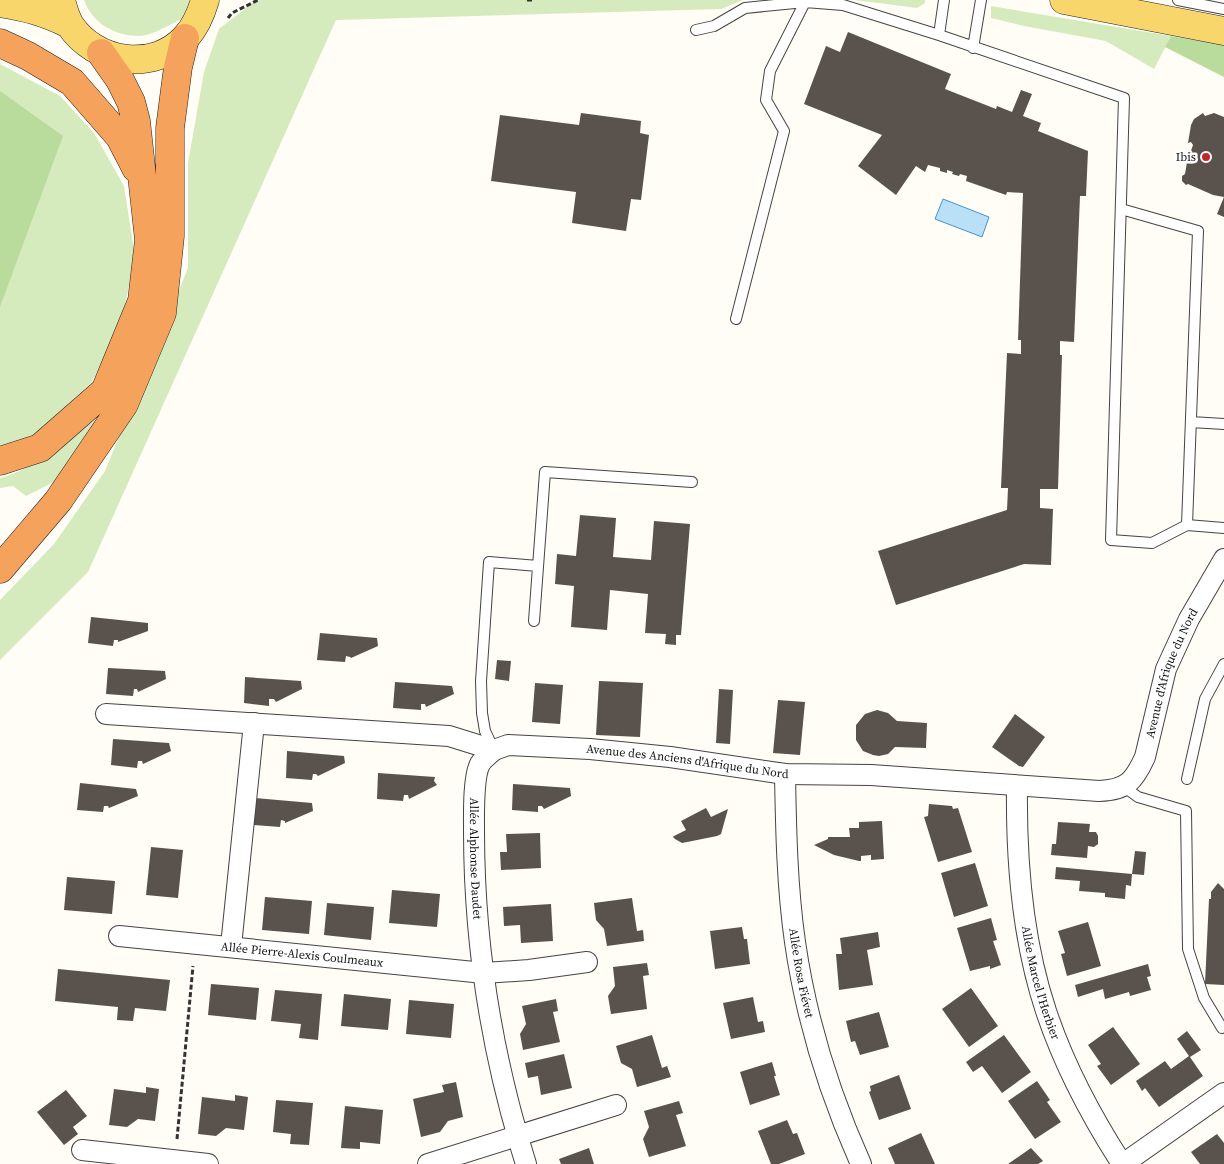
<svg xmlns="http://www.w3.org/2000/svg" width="1224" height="1164" viewBox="0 0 1224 1164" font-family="'Source Serif 4',serif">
<rect width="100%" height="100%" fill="#fffdf5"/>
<path fill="#d5ebbd" d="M84,0H188L190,1L183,18C171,24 152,36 139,36C115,36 92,23 84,0Z
M263,0H743L721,9L336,20L88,572L0,660V600L54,544L105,471L188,268V163L204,72L219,29L255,1Z
M855,0H925V3L917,8Z
M991,6L1171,36L1154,69L1106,41L1024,26L991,18Z
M0,64L60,96L94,133L124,186L135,257L126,300L114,341L91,383L29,439L0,451Z
M103,414L64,477L26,496L13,486L0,488V478C39,468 71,437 103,414Z"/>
<path fill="#b9dc9c" d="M1171,36L1224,45V77L1165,47Z
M0,91L63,136L0,307Z"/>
<path fill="#b9e0f7" stroke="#3f96cf" d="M943,199L989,217L982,237L935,219Z"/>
<path fill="#5a524d" d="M848,32L951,74L945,89L996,109L997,106L1012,112L1021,90L1032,94L1023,116L1041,123L1038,131L1088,151L1086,196H1080L1074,342L1060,341V355H1062L1058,489H1040V508L1053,509L1051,565L1024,564L896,605L878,551L1007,510L1008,488H1001L1007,353L1021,354V340H1018L1023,193L1007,192L1006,195L966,181L967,176L960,174L959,176L952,174L953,172L947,170V173L940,171V168L928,165L925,172L916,166L896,195L858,166L882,135L804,104L826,46L840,52Z
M581,113L641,121L640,133L649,135L641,200L631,199L626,231L572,223L576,192L491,181L500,115L579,125Z
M1203,113L1205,116L1214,113L1224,117V197L1213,195L1188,184L1186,185L1182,181V176L1185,174L1187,162L1193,145L1191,142L1188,143L1191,125L1194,119Z
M1224,197V217L1217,214Z
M580,515L616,518L613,557L651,560L654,521L690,524L681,635H676V645L665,644L666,634L645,633L648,594L610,590L607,630L571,627L574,586L555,584L557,554L576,556Z
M91,617L148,623V631L118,642V640H114L113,646L88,643Z
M320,633L377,638L378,646L351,658L350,657L346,656L345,662L317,660Z
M497,660L511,661L509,681L495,679Z
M108,668L165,671L166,679L138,692L137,689H134L133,696L106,694Z
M245,677L301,681L302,689L276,702L274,699H269V706L244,703Z
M599,681L643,683L640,737L596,735Z
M395,682L452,686L454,694L426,707L425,704H421V710L393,708Z
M535,683L563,685L560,724L532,722Z
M719,689L733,690L730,744L716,743Z
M778,700L805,702L800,755L773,753Z
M877,710L888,713L897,721L927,723L926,748L895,747L888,754L879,756L873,755L863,751L856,740V725L865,714Z
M1015,714L1045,737L1023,767L1019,766L992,747Z
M113,739L169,743L171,751L143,764L142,761H138L137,768L111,765Z
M287,751L344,756L345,763L318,776L316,774H313L312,780L286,778Z
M378,773L435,777L434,781L437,785L409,799L408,795H404L403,801L377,799Z
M80,783L136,789L138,796L109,808L108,806H104L103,812L77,810Z
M513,784L570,788L571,796L544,809L542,806H538V812L512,810Z
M255,798L312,803L313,811L285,823V821L281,820L280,827L253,825Z
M929,804L952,806L953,809L958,808L972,852L938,862L924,817L928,816Z
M706,808L711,817L728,809L721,834L717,836L682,843L675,839L673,837L674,836L686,830L681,821Z
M882,821L884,859L871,860V855L861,856V861H859L834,855L814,845L828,839V837H850L849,828H859V822Z
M1058,822L1090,824L1089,832H1096L1098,836V844L1094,847L1088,846L1087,858L1051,855L1052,844H1056Z
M540,833L541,868L501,870L500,852H507L506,834Z
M151,847L183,850L178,898L146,895Z
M1135,851L1146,852L1144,875L1132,874Z
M975,863L988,906L954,917L941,873Z
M1056,867L1132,874L1131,886L1126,885L1125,899L1105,897V893L1079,891L1080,881L1055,879Z
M67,877L115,881L112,914L64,910Z
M1218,883L1224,889V985L1205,984L1209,899H1211V892Z
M392,890L440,894L437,927L389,923Z
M265,897L312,901L309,934L262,930Z
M632,898L637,931L643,930L644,941L607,946L604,929L596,920L594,903Z
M327,903L374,907L371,940L324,935Z
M551,904L553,941L521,943L520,925L504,926L503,907Z
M991,918L997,940L993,941L1001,965L990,969V966L970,971L957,928Z
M1088,922L1101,966L1067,976L1061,954L1065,953L1058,931Z
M742,927L744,939H747L750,964L715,969L710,931Z
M878,932L880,947L867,950L873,985L839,990L836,954H842L840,938Z
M647,963L649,975L643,976L647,1009L611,1014L608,996L615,986L613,967Z
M1148,964L1151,976L1147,977L1151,990L1130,996L1129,992L1105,999L1103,989L1078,997L1075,985Z
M58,969L170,980L166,1011L135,1008L133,1021L117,1020L118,1007L55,1001Z
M211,984L259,988L256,1020L208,1015Z
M971,988L998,1026L969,1047L942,1009Z
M275,990L322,994L318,1040L299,1038L301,1024L271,1021Z
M344,994L391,999L388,1030L341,1026Z
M753,997L758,1022L763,1021L765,1032L731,1039L723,1003Z
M556,999L558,1011L553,1012L560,1042L523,1050L520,1034L526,1024L522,1006Z
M409,1000L454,1004L451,1038L406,1034Z
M879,1012L889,1047L860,1055L855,1041L851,1042L846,1021Z
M1113,1027L1140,1064L1111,1085L1097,1066L1101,1064L1088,1045Z
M1187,1031L1201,1050L1190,1057L1203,1076L1159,1107L1145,1088L1142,1091L1136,1081L1165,1061L1171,1069L1189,1056L1177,1039Z
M652,1035L662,1068L667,1066L671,1077L637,1087L632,1069L621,1063L616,1046Z
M1004,1035L1031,1072L1002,1093L982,1066L973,1072L966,1062Z
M564,1054L572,1088L541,1095L538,1076L528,1078L525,1063Z
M772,1062L776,1076H774L780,1095L750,1105L740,1072Z
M899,1075L911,1109L879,1120L869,1092L871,1091L870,1086Z
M1037,1081L1050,1100L1047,1102L1061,1122L1035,1139L1008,1101Z
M456,1082L463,1117L448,1121L440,1132L421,1137L413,1099L444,1092L442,1085Z
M146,1087L159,1089L155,1121L138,1119L127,1127L109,1125L114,1089L146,1093Z
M66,1090L87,1116L73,1127L78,1134L64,1145L37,1112Z
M235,1095L248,1097L244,1130L226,1128L216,1136L198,1134L202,1097L235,1101Z
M276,1100L313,1103L309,1145L290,1144L291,1134L273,1132Z
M679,1101L683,1113L676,1115L686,1146L649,1157L643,1139L649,1127L644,1111Z
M345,1106L383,1110L380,1144L360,1142V1149L341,1148Z
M787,1120L793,1134L797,1133L805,1154L779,1164H771L758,1131Z
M921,1133L935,1164H895L888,1148Z
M1217,1134L1224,1143V1164H1200L1191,1152Z
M589,1148L594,1164H561L559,1159Z
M1031,1148L1043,1161L1038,1164H1008Z"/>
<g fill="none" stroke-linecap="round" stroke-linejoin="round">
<g stroke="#444" stroke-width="12">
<path id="lane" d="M1178,0L1224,9
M696,30L714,26L745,8L805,2
M939,35L944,0
M973,48L981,0
M1121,209L1198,231L1187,525
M736,319L784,131L766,100L770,71L805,2L843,5L939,35L1124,98L1111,540L1152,543L1187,525L1224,528
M1191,422L1224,424
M534,621L545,472L692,482
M494,750L485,731L482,713L481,681L489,562L538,566
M1187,779L1205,699L1224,664
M1123,786L1138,797L1186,811L1188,949L1204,998L1222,1028L1224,1027"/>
</g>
<g stroke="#444" stroke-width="22">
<g id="street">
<path id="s1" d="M106,714L449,736L494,750L508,745L590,749L670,757L785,774L871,775L1099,791C1127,790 1134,781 1145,757L1166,669L1189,619L1224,559"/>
<path id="s2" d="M494,750C490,754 483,759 480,764C473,777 474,815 474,831C474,944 492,1056 526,1164"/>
<path id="s3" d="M785,774C786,830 787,886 795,942C806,1018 829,1093 861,1164"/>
<path id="s4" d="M1017,786C1016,861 1022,939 1046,1011C1064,1065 1091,1116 1122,1164"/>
<path id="s5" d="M119,936L484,973L529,970L587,962"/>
<path d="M231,946L254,723"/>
<path d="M82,1150L208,1164"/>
<path d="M428,1164L616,1105"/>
<path d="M1123,1164L1224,1093"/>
</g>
</g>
<g stroke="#222" stroke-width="29">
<path id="primary" d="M61,0C63,8 66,18 70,25C95,63 154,73 186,37C196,26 201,14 205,0
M1064,0L1224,31
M0,3C26,7 45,12 69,24"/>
</g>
<g stroke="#222" stroke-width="29">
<path id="highway" d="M0,43L28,56L72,82L120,137L136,168
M0,461L40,448L105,391L142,301L149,240L136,121L131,102L120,80L101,53
M0,569L58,501L124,404L162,313L170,236V128L178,67L185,38"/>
</g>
<path stroke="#333" stroke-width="3" stroke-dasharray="5 2.5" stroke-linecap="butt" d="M527,0H532
M228,18L232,13L258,0
M177,1139L193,966"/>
<use href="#lane" stroke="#fff" stroke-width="10"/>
<use href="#street" stroke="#fff" stroke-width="20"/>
<use href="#primary" stroke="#f9d66b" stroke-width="28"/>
<use href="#highway" stroke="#f5a25d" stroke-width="28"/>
</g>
<circle fill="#c4262e" stroke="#fff" stroke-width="2" cx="1206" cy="157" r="5"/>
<g text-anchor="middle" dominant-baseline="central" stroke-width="5" stroke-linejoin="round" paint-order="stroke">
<g font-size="12" fill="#111" stroke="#fff" text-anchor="end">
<text x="1196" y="157">Ibis</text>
</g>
<g font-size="12" fill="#111" stroke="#fff">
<text stroke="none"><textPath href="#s1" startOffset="1149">Avenue d'Afrique du Nord</textPath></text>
<text stroke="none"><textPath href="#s1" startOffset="586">Avenue des Anciens d'Afrique du Nord</textPath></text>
<text stroke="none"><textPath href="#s2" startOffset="115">Allée Alphonse Daudet</textPath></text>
<text stroke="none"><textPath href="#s5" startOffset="184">Allée Pierre-Alexis Coulmeaux</textPath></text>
<text stroke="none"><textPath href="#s3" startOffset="200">Allée Rosa Fiévet</textPath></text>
<text stroke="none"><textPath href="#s4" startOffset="199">Allée Marcel l'Herbier</textPath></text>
</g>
</g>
</svg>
